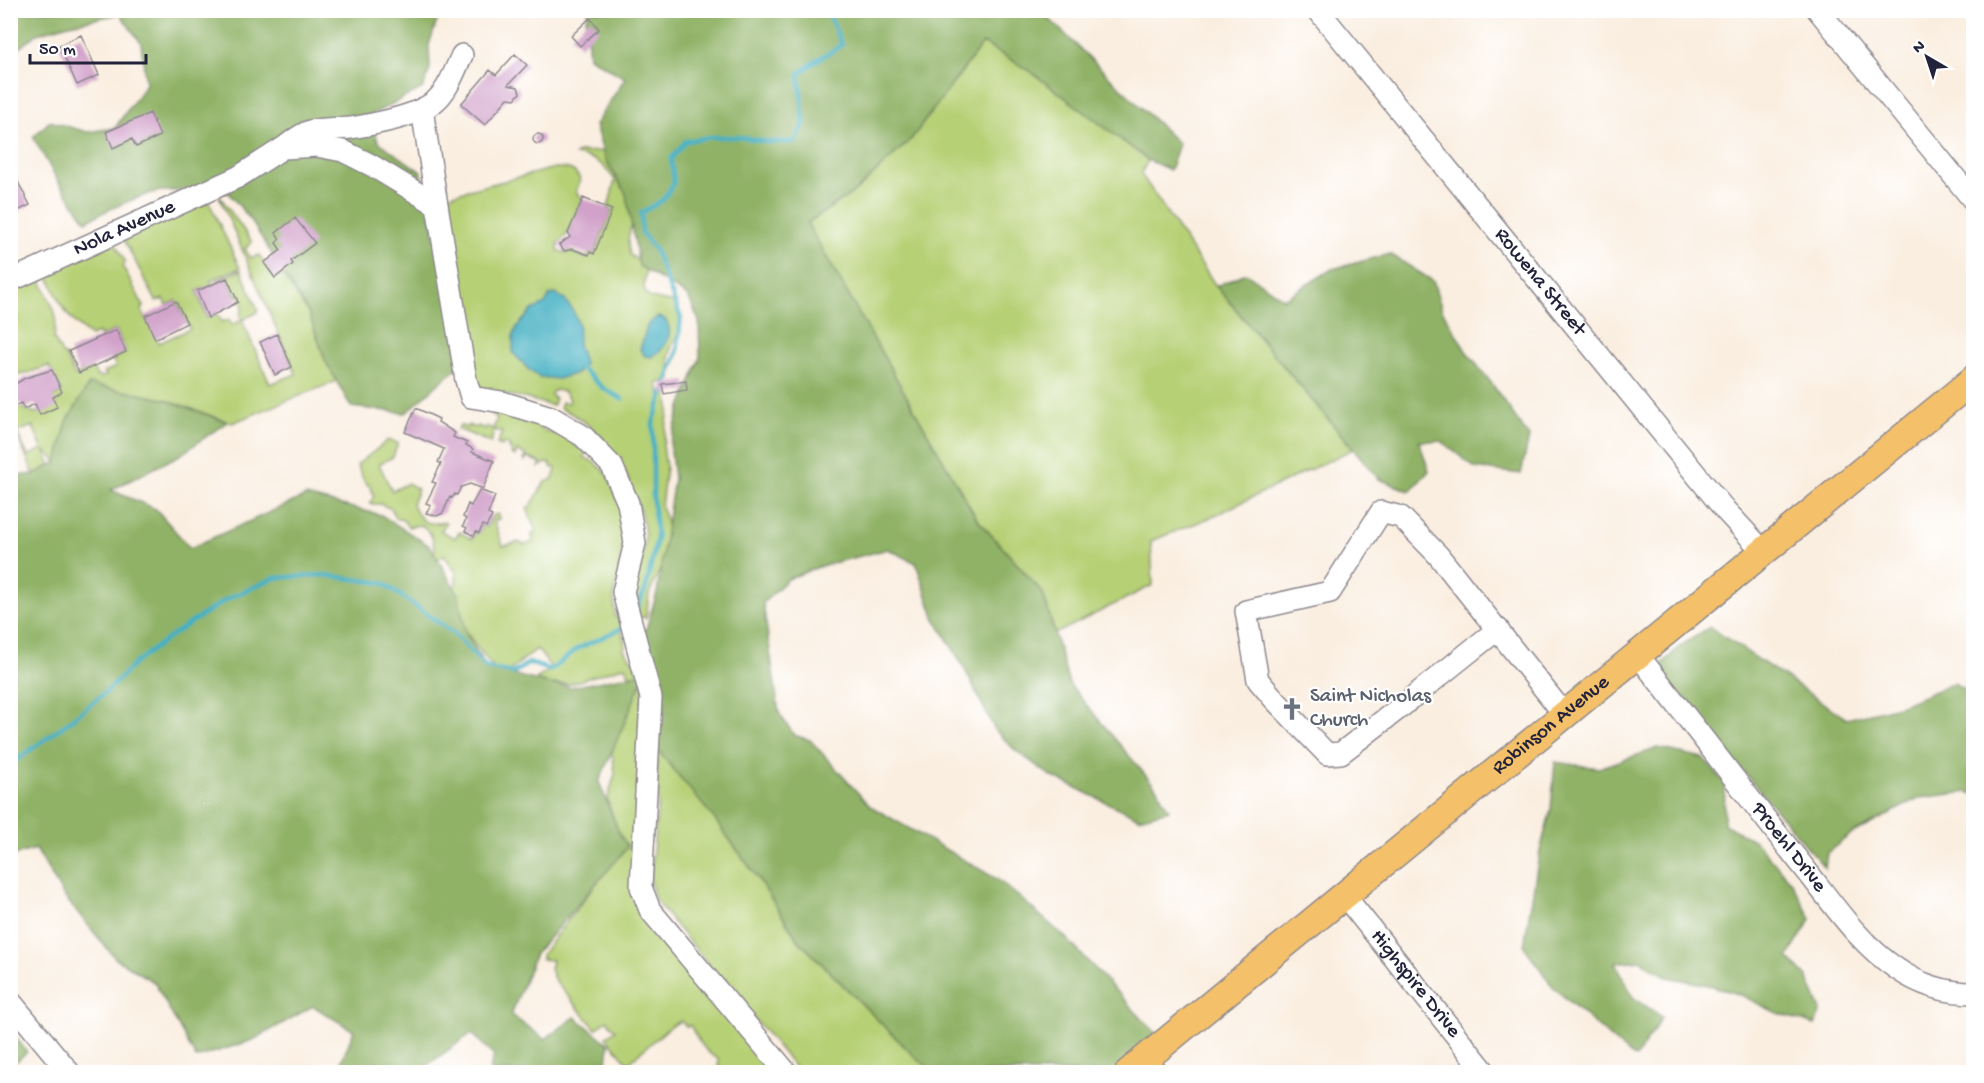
<svg xmlns="http://www.w3.org/2000/svg" width="1984" height="1083" viewBox="0 0 1984 1083" font-family="'Gochi Hand',sans-serif">
<rect width="100%" height="100%" fill="#fff"/>
<filter id="ink" filterUnits="userSpaceOnUse"><feTurbulence type="fractalNoise" baseFrequency=".0167" numOctaves="2"/><feDisplacementMap in="SourceGraphic" scale="12" xChannelSelector="R" yChannelSelector="G"/><feConvolveMatrix kernelMatrix="1 2 1 2 8 2 1 2 1" color-interpolation-filters="sRGB"/></filter>
<filter id="wash" filterUnits="userSpaceOnUse"><feTurbulence type="fractalNoise" baseFrequency=".008" numOctaves="4" result="noise"/><feDisplacementMap in="SourceGraphic" scale="24" xChannelSelector="R" yChannelSelector="G"/><feGaussianBlur stdDeviation="1.35" result="paint"/><feColorMatrix in="noise" values="0 0 0 0 0 0 0 0 0 0 0 0 0 0 0 0 0 1.4 0 .05"/><feComposite in="paint" operator="in"/></filter>
<g filter="url(#wash)">
<rect width="100%" height="100%" fill="#faeee0"/>
<path fill="#b6d075" stroke="#6c7958" stroke-width="1.5" fill-rule="evenodd" d="M983,43L1030,71L1148,160L1141,174L1216,286L1353,449L1209,518L1151,541L1153,585L1055,634L1043,593L977,519L807,223L857,190L912,138Z
M606,151L662,185C646,206 621,226 630,255L647,267C639,300 646,298 677,303L681,328L671,348L669,358L671,380L658,383L660,395L668,393L669,409L663,446L666,467L661,506L671,534L672,543L649,594L646,618L638,617C639,607 633,596 635,586C637,570 645,553 645,536C645,527 641,514 638,505C624,462 603,427 560,408L562,402L569,403L570,400L564,392L556,390L552,392L551,395L555,399L553,406L521,397L480,391L474,383L446,200L453,194L555,168C567,168 575,168 580,180L576,193L583,198L568,233L558,244V251L566,253L570,251L587,258L590,252L594,254L612,210L608,208L615,180C603,164 596,157 575,155L579,152Z
M218,194L252,242L245,249L251,258L259,255L274,277L283,275L309,314L326,362L337,381L232,423L164,399L57,462L44,450L51,465L34,474L11,422L10,396L15,406L36,413L53,397L62,392L49,366L21,375L17,373L11,358V289L39,276L54,310L56,318L54,339L63,355H65L75,376L93,369L97,376L103,377L106,375L104,372L116,367L112,358L126,352L116,330L100,337L98,333L91,336C64,317 59,302 47,272L115,243L125,261L123,267L144,307L141,309L159,343L190,329L176,301L167,305L164,299L156,301L123,238L208,200L240,268L211,280L213,284L197,291L207,318L217,313L222,322L229,319L232,325L242,320L240,315L243,306L239,295L236,296L228,278L216,283V281L241,270L258,310L256,313L242,320L270,384L296,374ZM33,426L42,449L28,456L17,432Z
M494,411L540,424L539,428L553,434L555,430L576,439L574,445L587,451L584,457L594,462L607,474L622,511L624,544L614,595L615,616L620,621L625,645L624,650L633,661L643,687L636,897L778,1072H729L728,1069L718,1067L719,1059C706,1055 695,1035 690,1025L687,1027L681,1021L671,1026L628,1063L606,1037L615,1030L607,1020L596,1029L555,981L550,969L552,960L542,959V954L624,847L607,800L615,774L612,752L614,731L631,680L626,666L569,684H535L536,679L548,671L550,666L537,649L508,672L495,670L439,597L456,584V572L444,555L433,562L425,556L435,551C433,538 432,532 421,525L408,527L403,520L395,518L392,509L380,504H371L370,503L374,496L370,486L365,483L357,465L388,440L398,443L393,457L379,464L392,491L408,483L418,489L412,504C421,521 424,526 444,522L446,523L441,531L455,538L459,532L472,539L476,532L479,533L483,525L487,527L492,516L498,514L499,519L494,521L503,546L519,542L524,545L533,542L532,534L536,532L527,508L531,506L545,482L553,479L556,469L555,467L552,468L550,464L546,463L539,467L541,463L527,457L525,461L524,460L526,455L517,451L515,456L511,454L513,451L509,449L510,446L503,443L502,446L497,444L502,432L494,430L491,443L458,429L460,425L467,428L468,425L476,428L478,426L485,429L486,426L493,429L497,418L492,414Z
M664,727L798,940L917,1059L936,1072H799L663,910L654,897L650,878L658,804L656,731Z"/>
<path fill="#90b266" stroke="#596a50" stroke-width="1.5" d="M11,11H443L438,18L429,45L430,69L423,88L367,117L379,142L421,172L463,364L445,378L406,413L351,407L326,362L309,314L250,219L222,185C198,196 185,189 161,191C142,194 103,212 86,221L58,181L33,137L50,121L87,132L115,128L146,84L141,43L120,14L65,25L37,34L11,54Z
M588,11H1041L1179,144L1170,170L1148,160L1030,71L983,43L912,138L857,190L807,223L977,519L1043,593L1069,684L1157,789L1169,810L1139,818L1051,776L1015,750L995,730L962,664L934,617L916,563L888,549L821,566L788,579L763,603L779,713L794,735L810,740L870,806L997,879L1018,896L1066,938L1165,1043L1129,1072H936L917,1059L798,940L759,880L713,817L663,757L649,736L644,674L630,710L599,782L619,833L628,847L535,954L511,1015L545,1039L575,1017L609,1044L606,1072H489L494,1056L472,1033L418,1072H337L354,1031L313,1006L253,1040L196,1058L154,982L116,959L63,895L36,849L11,856V476L34,474L57,462L67,421L89,384L164,399L227,422L180,455L111,490L156,509L190,548L306,496L381,515L430,546L458,594L466,633L487,668L550,684L571,687L644,673L639,652L657,593L674,478L670,443L681,407L700,358L699,321L688,296L639,266L626,194L605,159L595,125L625,78L589,57L586,19Z
M1390,254L1433,281L1442,310L1466,351L1492,384L1529,437L1521,474L1475,468L1441,441H1419L1429,471L1410,491L1379,479L1216,286L1246,273L1284,299L1332,269Z
M1710,627L1847,719L1902,705L1954,683L1973,695V794L1968,792L1919,798L1850,835L1827,853L1825,868L1657,669L1680,646Z
M1658,748L1703,758L1725,783L1724,824L1755,841L1792,883L1811,919L1788,957L1807,977L1821,1010L1815,1025L1777,1013L1743,996L1713,986L1668,977L1640,960L1616,963L1633,997L1662,1017L1636,1058L1623,1049L1553,987L1524,946L1539,855L1551,809L1555,762L1599,768Z
M11,1031L27,1052L11,1066H10Z"/>
<path fill="#44b0c2" stroke="#33697e" stroke-width="1.5" d="M556,294C566,298 576,313 578,324C580,330 577,336 578,343C578,350 584,356 584,365L579,368L578,373L558,379L539,377L530,371L513,353V336L517,327L532,310L545,304L550,295Z
M657,317L665,319C676,334 665,350 651,357L645,356L640,349L648,324Z"/>
<g fill="none" stroke-linecap="round" stroke-linejoin="round">
<path stroke="#44b0c2" stroke-width="4.5" d="M580,367L603,388L622,399
M635,612L646,588L657,538L653,501V423L677,353L681,318L655,250L642,233L641,213L663,200L674,183L671,159L686,141L712,137H739L768,142H795L804,124L799,74L817,60L842,45L829,15L825,10
M10,765L66,724L107,691L135,663L175,633L227,599L274,578L323,575L383,583L452,632L487,668L513,673L529,663L551,670L577,649L627,626"/>
</g>
<g id="blocks">
<path fill="#d1a1ca" d="M590,18L599,29L580,46L571,36Z
M81,35L99,75L77,85L59,45Z
M515,54L527,65L508,85L518,87L520,93L515,99L508,98L485,125L461,104L490,70L496,75Z
M150,113L160,136L136,147L132,139L113,148L106,132Z
M533 139a5 5 0 1 1 10 0a5 5 0 1 1-10 0Z
M10,167L30,205L10,215Z
M583,198L612,210L594,254L590,252L589,255L572,249L566,251L563,250L559,245L570,237L568,233Z
M295,218L315,243L291,261L293,264L275,278L264,263L281,250L276,243L280,239L276,233Z
M227,278L238,302L208,318L197,291Z
M176,301L187,323L155,339L145,316Z
M116,330L126,352L79,373L69,351Z
M277,334L292,367L275,375L260,342Z
M52,370L62,392L53,397L57,407L40,415L35,404L24,409L21,403L15,406L10,396V387L25,378Z
M686,381L687,390L664,394L662,384Z
M416,408L439,419L438,422L455,433L453,437L467,443L466,445L473,449L472,452L494,461L482,491L495,496L488,514L492,516L486,527L483,525L479,533L476,532L474,536L465,531L467,528L463,526L466,519L463,517L468,504L471,506L481,488L470,484L461,487L457,495L455,494L452,498L450,497L443,513L437,516L426,513L431,505L426,503L436,483L432,482L441,464L438,462L444,449L405,432Z"/>
</g>
</g>
<g filter="url(#ink)">
<use href="#blocks" fill-opacity="0" stroke="#8e888e" stroke-width="1.5"/>
<g fill="none" stroke-linecap="round" stroke-linejoin="round">
<g stroke="#8e888e" stroke-width="24">
<g id="minor">
<path id="s1" d="M1318,10L1725,510L1763,551"/>
<path d="M1818,10L1974,201"/>
<path d="M422,109L437,205"/>
<path d="M286,146C294,140 301,134 310,131C323,128 338,129 351,128C375,124 415,117 434,102C448,91 455,70 462,55"/>
<path id="s2" d="M10,281L238,177L283,148L317,146L343,151L371,165L437,205L466,380L471,397L502,402L551,417L583,436L612,466L628,503L635,543L623,592L651,698L641,887L650,910L786,1072"/>
<path id="s3" d="M1637,654C1693,724 1746,795 1802,865C1831,901 1858,943 1897,969C1920,985 1946,993 1974,993"/>
<path d="M1413,697L1498,629"/>
<path d="M1406,703L1341,753L1327,754L1274,699L1258,680L1246,611L1330,592L1381,512L1401,517L1438,555L1564,714"/>
<path id="s4" d="M1344,895L1485,1072"/>
<path d="M10,1001L69,1072"/>
</g>
</g>
<g stroke="#8e888e" stroke-width="30">
<g id="major">
<path id="s5" d="M1129,1072L1974,379"/>
</g>
</g>
<use href="#minor" stroke="#fff" stroke-width="21"/>
<use href="#major" stroke="#f4c16a" stroke-width="27"/>
</g>
</g>
<defs>
<g id="church-bare" transform="scale(1.8)"><path d="M-1.2-6h2.4v3.5h3.3v2.4h-3.3V6h-2.4V-.1h-3.3v-2.4h3.3Z" fill="#6b7280" stroke="#fff" stroke-width="2.5" paint-order="stroke"/></g>
</defs>
<g fill-rule="evenodd">
<use href="#church-bare" x="1292" y="709"/>
</g>
<g text-anchor="middle" dominant-baseline="central" stroke-width="4.5" stroke-linejoin="round" paint-order="stroke">
<g font-size="21" fill="#22223b" stroke="#fff">
<text stroke="none"><textPath href="#s2" startOffset="126">Nola Avenue</textPath></text>
<text stroke="none"><textPath href="#s1" startOffset="351">Rowena Street</textPath></text>
<text stroke="none"><textPath href="#s5" startOffset="546">Robinson Avenue</textPath></text>
<text stroke="none"><textPath href="#s3" startOffset="246">Proehl Drive</textPath></text>
<text stroke="none"><textPath href="#s4" startOffset="114">Highspire Drive</textPath></text>
</g>
<g font-size="21" fill="#5b616d" stroke="#fff" text-anchor="start">
<text x="1310" y="697">Saint Nicholas<tspan x="1310" dy="24">Church</tspan></text>
</g>
</g>
<rect width="1984" height="1083" fill="none" stroke="#fff" stroke-width="36"/>
<g transform="translate(1927 57) rotate(321)" stroke="#ffffff" stroke-width="4.5" paint-order="stroke">
<path d="M0-4.5L10 22L0 15L-10 22Z" fill="#22223b"/>
<text y="-9" font-size="16" font-weight="bold" text-anchor="middle" fill="#22223b">N</text>
</g>
<path d="M30 54v9h116v-9" fill="none" stroke="#22223b" stroke-width="3"/>
<text x="39" y="54" font-size="18" fill="#22223b" stroke="#ffffff" stroke-width="4.5" paint-order="stroke">50 m</text>
</svg>
